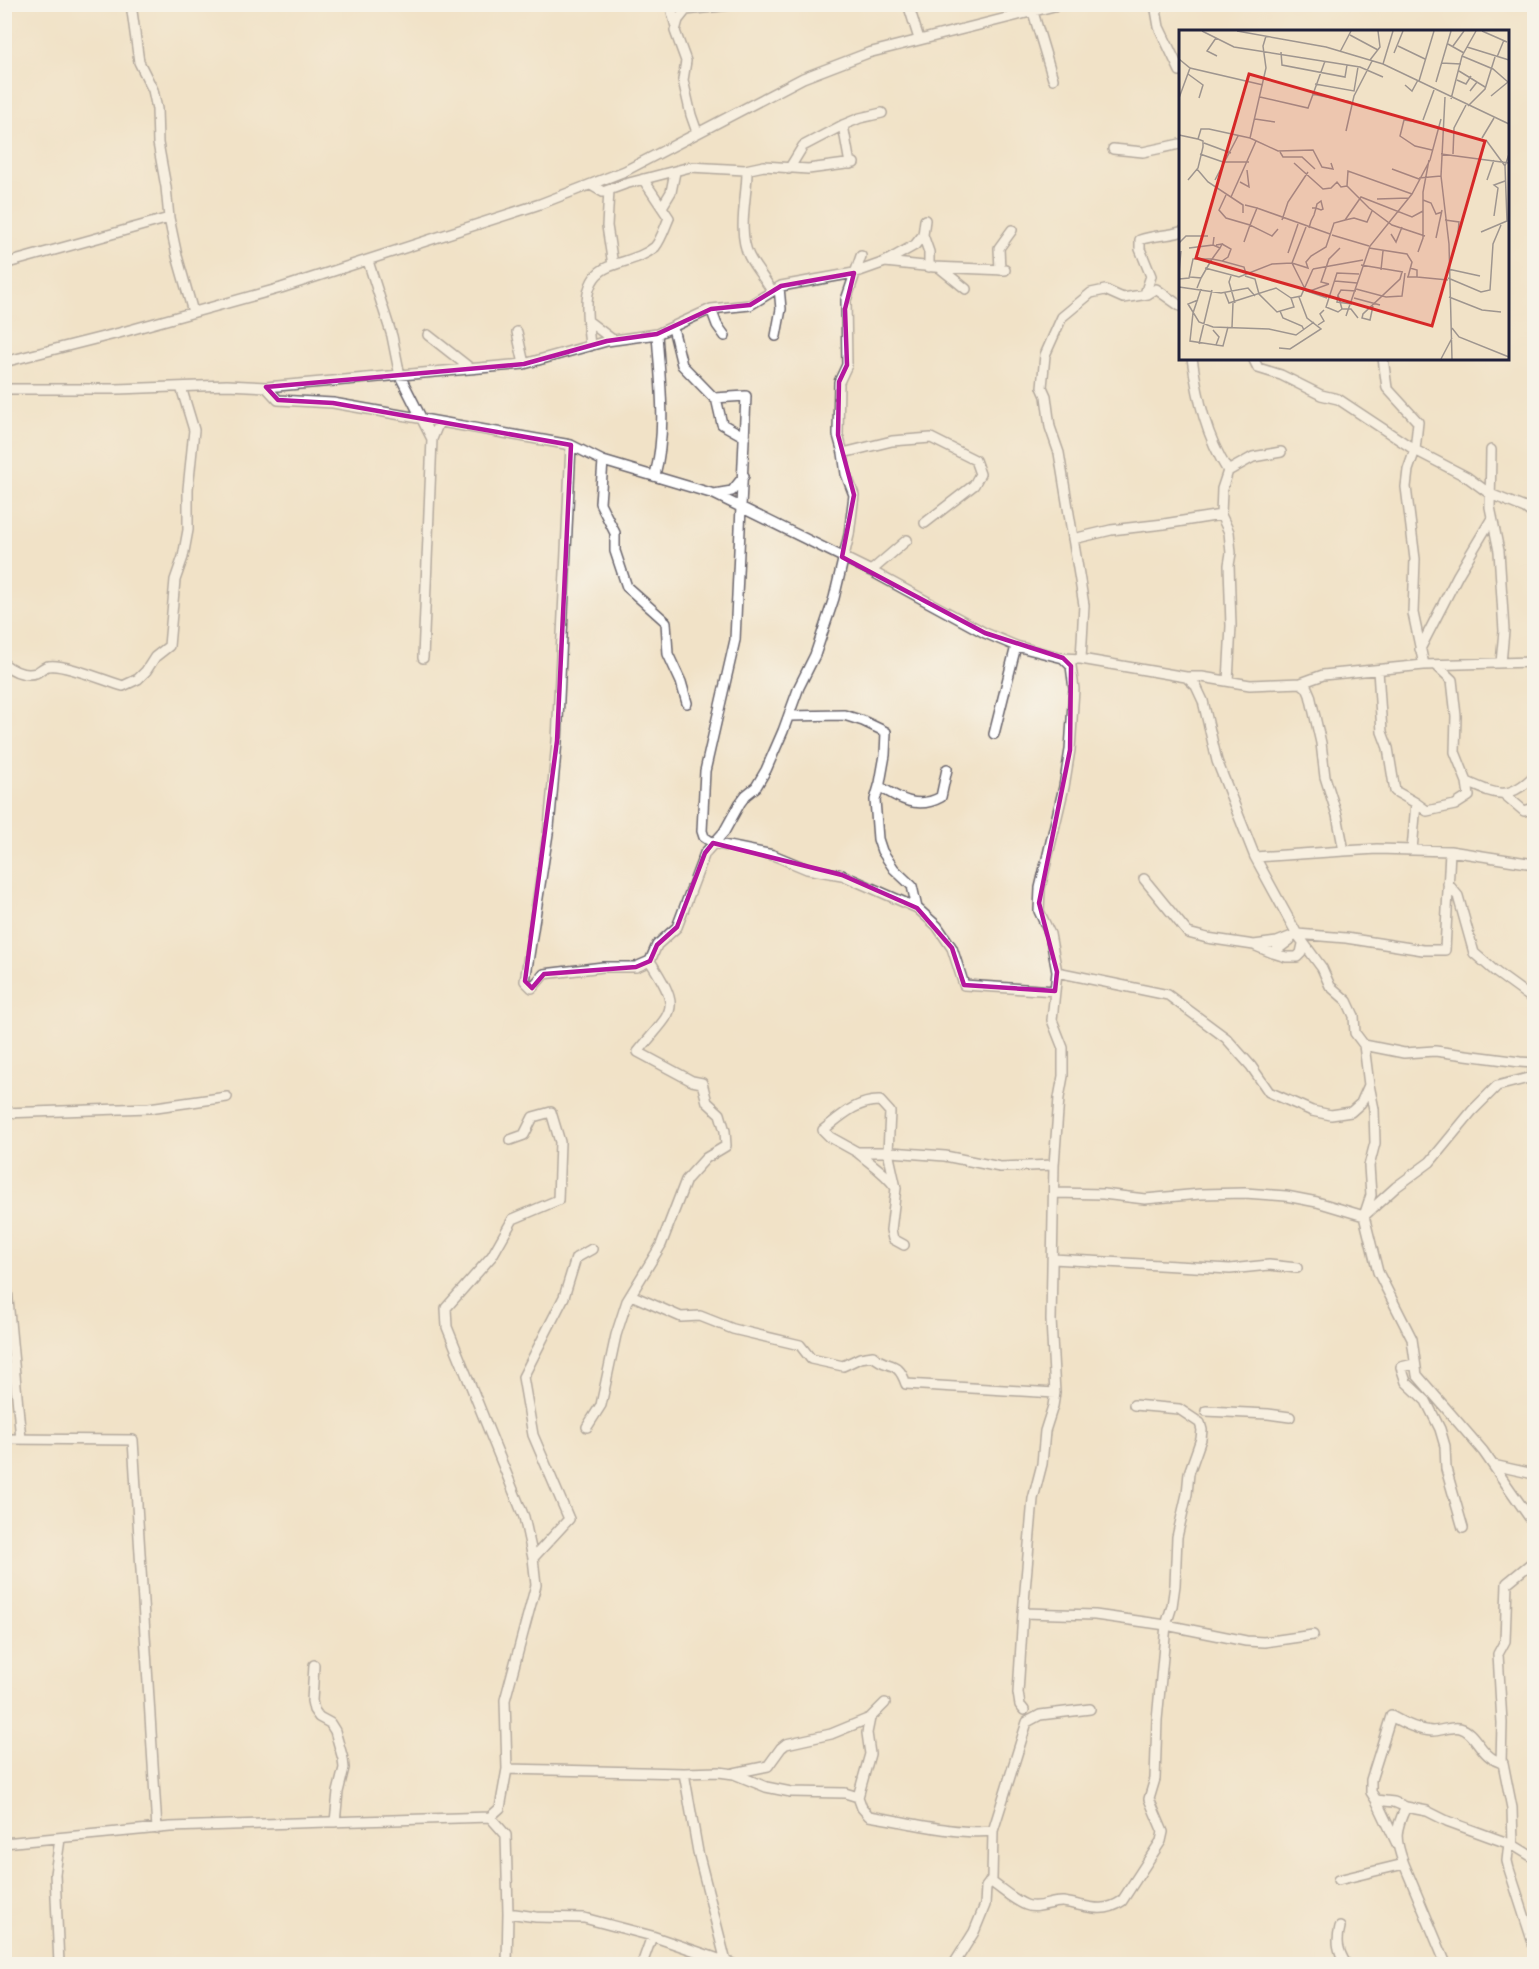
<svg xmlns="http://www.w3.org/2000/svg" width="1539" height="1969" viewBox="0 0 1539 1969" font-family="'IM FELL Double Pica',serif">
<rect width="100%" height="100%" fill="#f7f3e8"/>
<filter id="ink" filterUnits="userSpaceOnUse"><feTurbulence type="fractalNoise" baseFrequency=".0167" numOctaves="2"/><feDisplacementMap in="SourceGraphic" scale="12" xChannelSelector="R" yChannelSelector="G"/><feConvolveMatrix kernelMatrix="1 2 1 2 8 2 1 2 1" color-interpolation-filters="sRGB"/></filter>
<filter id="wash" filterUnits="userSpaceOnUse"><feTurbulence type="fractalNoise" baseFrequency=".008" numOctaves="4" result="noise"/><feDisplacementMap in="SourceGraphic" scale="24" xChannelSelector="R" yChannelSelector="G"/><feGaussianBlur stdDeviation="1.35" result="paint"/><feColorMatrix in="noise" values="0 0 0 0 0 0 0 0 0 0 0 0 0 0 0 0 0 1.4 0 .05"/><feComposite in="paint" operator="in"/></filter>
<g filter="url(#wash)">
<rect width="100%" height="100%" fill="#f1e2c7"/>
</g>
<g filter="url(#ink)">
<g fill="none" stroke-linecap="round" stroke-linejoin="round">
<g stroke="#6a656c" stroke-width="12">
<path id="minor" d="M131,4L139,62L153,90L157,109L158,143L166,187L169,218L177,256L193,312
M670,4L676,27
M908,4L919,39
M1028,4L1033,12L1053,79
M1155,4L1159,27L1180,71
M843,125L850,164
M697,132L691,115L683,80L686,61L675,31L678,20L686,10L739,4
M1113,149L1143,152L1180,144
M789,169L803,146L843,125L860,118L882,113
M745,170L747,172C747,197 737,232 749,256C755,268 765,279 772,291
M591,185L603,192L625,184L690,167L745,170L764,166L808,169L854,163
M609,190L607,226L613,265
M662,207L671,192L675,172
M923,235L929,252V267
M368,261L392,336L400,376L432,439
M885,262L915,245L923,235L925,220
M4,264L169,218
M940,268L966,289
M1000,270L999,248L1012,230
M1145,294L1151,276L1140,249V240C1153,235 1167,236 1180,232
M711,309L717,325L725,336
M588,321L613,340
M673,328L682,365L714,398L746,396L735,640L705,771L702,831L704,837L713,843L773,855L807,869L842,875L917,908L937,926L952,948L964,985L1055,991L1057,972L1168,995L1226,1038L1251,1066L1269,1092L1312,1111L1331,1115L1351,1112L1361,1103L1369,1085L1374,1109L1375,1143L1369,1166L1371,1195L1364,1216L1378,1272L1412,1339L1417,1375L1483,1451L1534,1524
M517,332L524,364
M428,335L470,368
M776,336L781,309L779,287
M590,346C588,320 578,280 608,267C625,260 640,259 655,247C661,240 665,227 669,218L643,179
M1192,358C1198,400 1206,436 1228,471L1222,489L1221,515L1229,532L1231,553L1229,565L1231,626L1228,681
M1253,358L1258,368L1281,375L1321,395L1338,399L1415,450L1467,477L1490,494L1525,508L1534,515
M1383,358L1387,388L1418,422L1415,450L1408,470L1406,487L1415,559L1413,613L1424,665
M4,362L119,333L281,288L540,204L625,171L803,78L868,53L1062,4
M266,387L524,364L607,341L657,334L711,309L750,305L781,286L854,273L885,262L934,267L1005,270
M4,389H117L227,385L266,387L278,400L333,403L571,445L603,461L714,494L871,571L985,633L1016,646L1063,658L1081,659L1186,677H1202L1250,685L1301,683L1323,675L1424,665L1534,662
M716,398L722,424L745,437
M571,445L557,741L549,827L525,981L532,988L544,974L603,967H636L650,961L657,945L677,927L705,853L724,832L740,803L746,795L756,787L766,770L783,731L799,687L815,655L834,598L849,535L854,495L846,474L843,453L838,435L839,382L847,365L846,300L861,256
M1491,450L1490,507L1499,551L1504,631L1501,663
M843,453L892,441L931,438L975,460L980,474L974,485L925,523
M603,461L600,503L615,533V551L627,587L666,622L668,654L681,682L687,703
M1228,471L1253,457L1281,452
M655,475C667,429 660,382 657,334
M714,494L732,491L744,476
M1073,539L1111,530L1164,524L1221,515
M871,571L907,540
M1420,649L1458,575L1492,518
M423,658L432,439L439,422
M1081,659L1084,605L1059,453L1050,427L1046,396L1042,387L1045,355L1062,317L1091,293L1105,290L1123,298L1148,294L1156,289L1180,306
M4,664C13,671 25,676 36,673C40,671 44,666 49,666C63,663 106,681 123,686L138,679L146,671L155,657L169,646L175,580L183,557L188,530V489L194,430L181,387
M1436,665L1452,680L1456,716L1455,752L1467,782C1497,795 1508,801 1534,776
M1378,670L1382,732L1388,748L1395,791L1416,803L1412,850
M1186,677L1196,686L1203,701L1217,761L1255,857L1297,934L1322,968L1330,986L1347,1001L1354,1016L1355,1033L1364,1045L1369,1085
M1301,683L1307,688L1310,695L1321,743L1325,777L1337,815L1344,851L1377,849L1450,851L1534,864
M789,716L844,715L863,721L886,732L885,755L880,783L875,800L878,839L882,851L894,869L912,886L917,908
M994,734L1016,646
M879,786C899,799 918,810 941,797L947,769
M1504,794L1524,811L1534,808
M1416,803L1427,811L1455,805L1469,796L1467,782
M1255,857L1344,851
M1144,879L1188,933L1207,938L1254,945L1277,942L1297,934L1346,938L1423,950H1445L1450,851
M1448,884L1458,896L1474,953L1497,973L1530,997L1534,1004
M1256,946L1273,953L1290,940
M1273,953L1286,957H1297L1301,953L1303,944
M1057,972L1050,934L1039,911L1040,888L1064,787L1070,750L1074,689L1071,666L1063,658
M1364,1045L1404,1053L1435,1051L1520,1062L1534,1063
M4,1113L149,1108L227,1097
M857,1152C871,1164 886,1173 896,1188L891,1230L893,1239L904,1245
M896,1188L888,1152L890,1112L880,1101C857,1100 840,1117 823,1130L830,1137L857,1152H891L945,1156L1000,1167L1054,1165
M1055,1193L1103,1194L1145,1199L1200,1194L1245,1193L1286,1196L1317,1202L1364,1216L1396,1187L1430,1162L1472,1111L1497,1086L1532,1077L1534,1069
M4,1257L21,1439
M1053,1259L1230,1269L1269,1265L1297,1268
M631,1295L681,1317L700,1316L733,1329L800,1345L811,1359L843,1366L860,1358L873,1356C888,1370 897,1358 906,1384L1055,1393
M1414,1364L1401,1367L1406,1382L1426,1401L1440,1429L1445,1446L1446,1469L1463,1528
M1134,1405L1179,1409L1200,1423L1202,1430L1201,1439L1189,1473L1187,1494L1177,1537L1175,1585L1172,1606L1166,1625L1246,1641L1264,1642L1313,1635
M1206,1411L1268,1414L1290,1417
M587,1427L601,1405L616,1335L627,1301L661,1245L686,1180L706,1158L726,1146L725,1131L720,1114L707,1102L702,1083L692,1081L638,1052C673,1008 683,1013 650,961
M4,1439L133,1440L157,1829
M1493,1465L1534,1474
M533,1558L569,1519L533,1435L523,1377L564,1297L576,1258L592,1249
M1023,1613L1033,1499L1042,1464L1045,1431L1053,1406L1055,1393L1051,1320L1054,1165L1059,1098L1063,1076V1048L1052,1020L1055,991
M314,1665L312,1701L314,1710L319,1717L330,1723L335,1731L343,1759L344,1768L338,1792L335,1822
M870,1718L885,1703
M1501,1763L1502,1723L1498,1654L1505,1641L1507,1583L1534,1561
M507,1769L684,1773L719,1772L734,1774L766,1787L791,1792L845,1793L858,1797L862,1808L869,1816C908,1822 955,1835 993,1831
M684,1773L698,1852L726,1962L728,1964
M734,1773L768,1766L781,1748L786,1744L831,1734L870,1718L867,1733L870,1754L858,1797
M1376,1800L1371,1792V1780L1391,1716C1403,1723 1418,1730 1432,1731C1441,1731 1452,1726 1460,1728C1477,1732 1480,1758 1503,1763L1512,1808L1513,1845L1447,1821L1427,1811L1406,1807
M490,1817L506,1835L508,1913L507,1964
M4,1843L170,1827L490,1817L500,1808L507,1769L505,1700L536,1585L533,1558L524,1517L447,1327L446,1308L492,1256L513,1219L558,1200L560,1142L551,1112L533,1117L524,1135L510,1140
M1509,1843L1507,1861L1509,1869L1534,1946
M1397,1844L1376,1800L1394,1802L1406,1807C1394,1831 1395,1840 1404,1864
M1513,1845L1534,1858
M1338,1880L1404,1864L1446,1964
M990,1881C1002,1889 1013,1900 1026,1905C1038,1910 1051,1901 1063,1902C1085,1905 1102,1915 1122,1901L1161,1841L1163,1832L1149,1799L1155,1779L1157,1720L1166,1625L1095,1615L1023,1613L1018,1693L1020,1705L1024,1710
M508,1913L536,1917L584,1918L652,1936L733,1964
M1340,1927C1336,1942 1338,1951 1346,1964
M59,1964L55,1874L60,1839
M642,1964L652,1936
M954,1964L974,1932L985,1905L986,1887L992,1879L993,1831L1027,1722L1040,1715L1090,1709"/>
</g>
<use href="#minor" stroke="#fff" stroke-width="9"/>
</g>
</g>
<path d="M0 0H1539V1969H0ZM854,273L845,309L847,365L839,382L838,435L854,495L842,557L985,633L1063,658L1071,666L1070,750L1039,903L1057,972L1055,991L964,985L952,948L917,908L842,875L713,843L705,853L677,927L657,945L650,961L636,967L544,974L532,988L525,981L557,741L571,445L333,403L278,400L266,387L524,364L607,341L657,334L711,309L750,305L781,286Z" fill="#f1e2c7" fill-opacity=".55" fill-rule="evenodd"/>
<path fill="none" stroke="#b5179e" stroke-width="4.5" stroke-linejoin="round" d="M854,273L845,309L847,365L839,382L838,435L854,495L842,557L985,633L1063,658L1071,666L1070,750L1039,903L1057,972L1055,991L964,985L952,948L917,908L842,875L713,843L705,853L677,927L657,945L650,961L636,967L544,974L532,988L525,981L557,741L571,445L333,403L278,400L266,387L524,364L607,341L657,334L711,309L750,305L781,286Z"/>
<g transform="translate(1179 30)">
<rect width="330" height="330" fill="#f1e2c7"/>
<path fill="none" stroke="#9e958f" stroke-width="1.5" d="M23,1L55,17L181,37L204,47M58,1L147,17L204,34L330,94M303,1L328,12M171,5L199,20M87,6L84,16L87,38L71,108L99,121L134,120L143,137L154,139L152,133M37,8L28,21L38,26M269,14L285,23M219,16L246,29M274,16L285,1M288,17L330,30M102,22L103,35L166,47L168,35M161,22L172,1M215,23L224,1M283,26L314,39L329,52M318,27L325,10M0,29L11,38L84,55M191,30L201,17L199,1M262,33L282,34M204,34L214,1M280,41L298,52M9,44L24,55L20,68M278,50L287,54L292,46M240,51L255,1M257,52L272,1M136,54L175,61L179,37M226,55L233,61L239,50M291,61L298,52L306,57M133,64L172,72M312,66L329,52M81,67L129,78L146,31M266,67L262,146L270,214L273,329M0,68L11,38M272,69L283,26L297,1M289,76L306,59L316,27M76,89L96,92M244,90L255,60M239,92L225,90L221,106L236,116L253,120M167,101L175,66L193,31M0,105L19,109L22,99H30L71,108M303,108L315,88M307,110L326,136M25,113L52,123M101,122L104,127H123L136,139M21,124L44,132H70M262,124L330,133M274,124L275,98L287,75M115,133L144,159L152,158L158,152L162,157L168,156M18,139L29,152L64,175V183M213,139L240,149M240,148L262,146M9,150L19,138L24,117V111L19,109M36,150L59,106M308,150L315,130M61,152L70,157L68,140M233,164L169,141L168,156L190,178L213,195L246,206M47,165L40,180L47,188L71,195L78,178L66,175M52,167L77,111M198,169L230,168M244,170L252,173L257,184L263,182M78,178L151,204M315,186L319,158L315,155L326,151M103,190L109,172L129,142M166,190L175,188L188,192L193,181M266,190L280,192L279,203M127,197L113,233L126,259L131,261L150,254M130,198L132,191L135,185L137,178L138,174L142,171L144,179L142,180L137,178H133M302,202L328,191L326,136L330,124M212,204L217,212L223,197M153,205L190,216M257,208L263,180M65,212L71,195L93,206L99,199M0,213L7,206H29M34,215L41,218L43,214L37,215M10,218L34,215L35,207M41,218L33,229L43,231L49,227L52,219L43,214M190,218L228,224L233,232L229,247M239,222L244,208V162L250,130M109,223L119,194M43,231L65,237L67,244M182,235L224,242M26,238L60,247L93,234L113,233L129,238L127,232L132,226L147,217L155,193L166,190L182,167L233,187L244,181M134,239L184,230M269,239L301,246M202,240L204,221M0,242L2,221M52,246L50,252L56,273M66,246L76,249L80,264L98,282L115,277L112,268L122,266L134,239M11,247L22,248L18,258M228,247H238V240L231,238M238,247L269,250M22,248L33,229M269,248L302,262L311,260L314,214L322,195M0,249L10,248L14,229H33M156,251L178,253M150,254L142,252L150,229L161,218M0,257L42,263L69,258L76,266M22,259L14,283L11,311L37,315L40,307L34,300M177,259L207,267L223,266L226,243M125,260L148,268M177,261L162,260L159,265L163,279H172L179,288M46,263L50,273L97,258L112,268M159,265L158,272L173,274M270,267L303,280L322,282M175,268L201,275M19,270L9,274L20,292L34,297L90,299L117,305L135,292M194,276L191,290L183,288L184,284L221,249L223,242M163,279L159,282L147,277L158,243L180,244M101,281L104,288L123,296L125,300M167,286L191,216L233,164L251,130L262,89M139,295L145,291L141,284L145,280M53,297L54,273M273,298L280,307L330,327M20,314L33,260M37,315L44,316L49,297M100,318L111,319L142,299L128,288L120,267M262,329L273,308"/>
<path fill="#d62828" fill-opacity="0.15" stroke="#d62828" stroke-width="3" d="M70,44L306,111L253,296L17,228Z"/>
<rect width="330" height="330" fill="none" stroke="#22223b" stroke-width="3"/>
</g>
<rect width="1539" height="1969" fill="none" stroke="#f7f3e8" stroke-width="24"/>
</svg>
